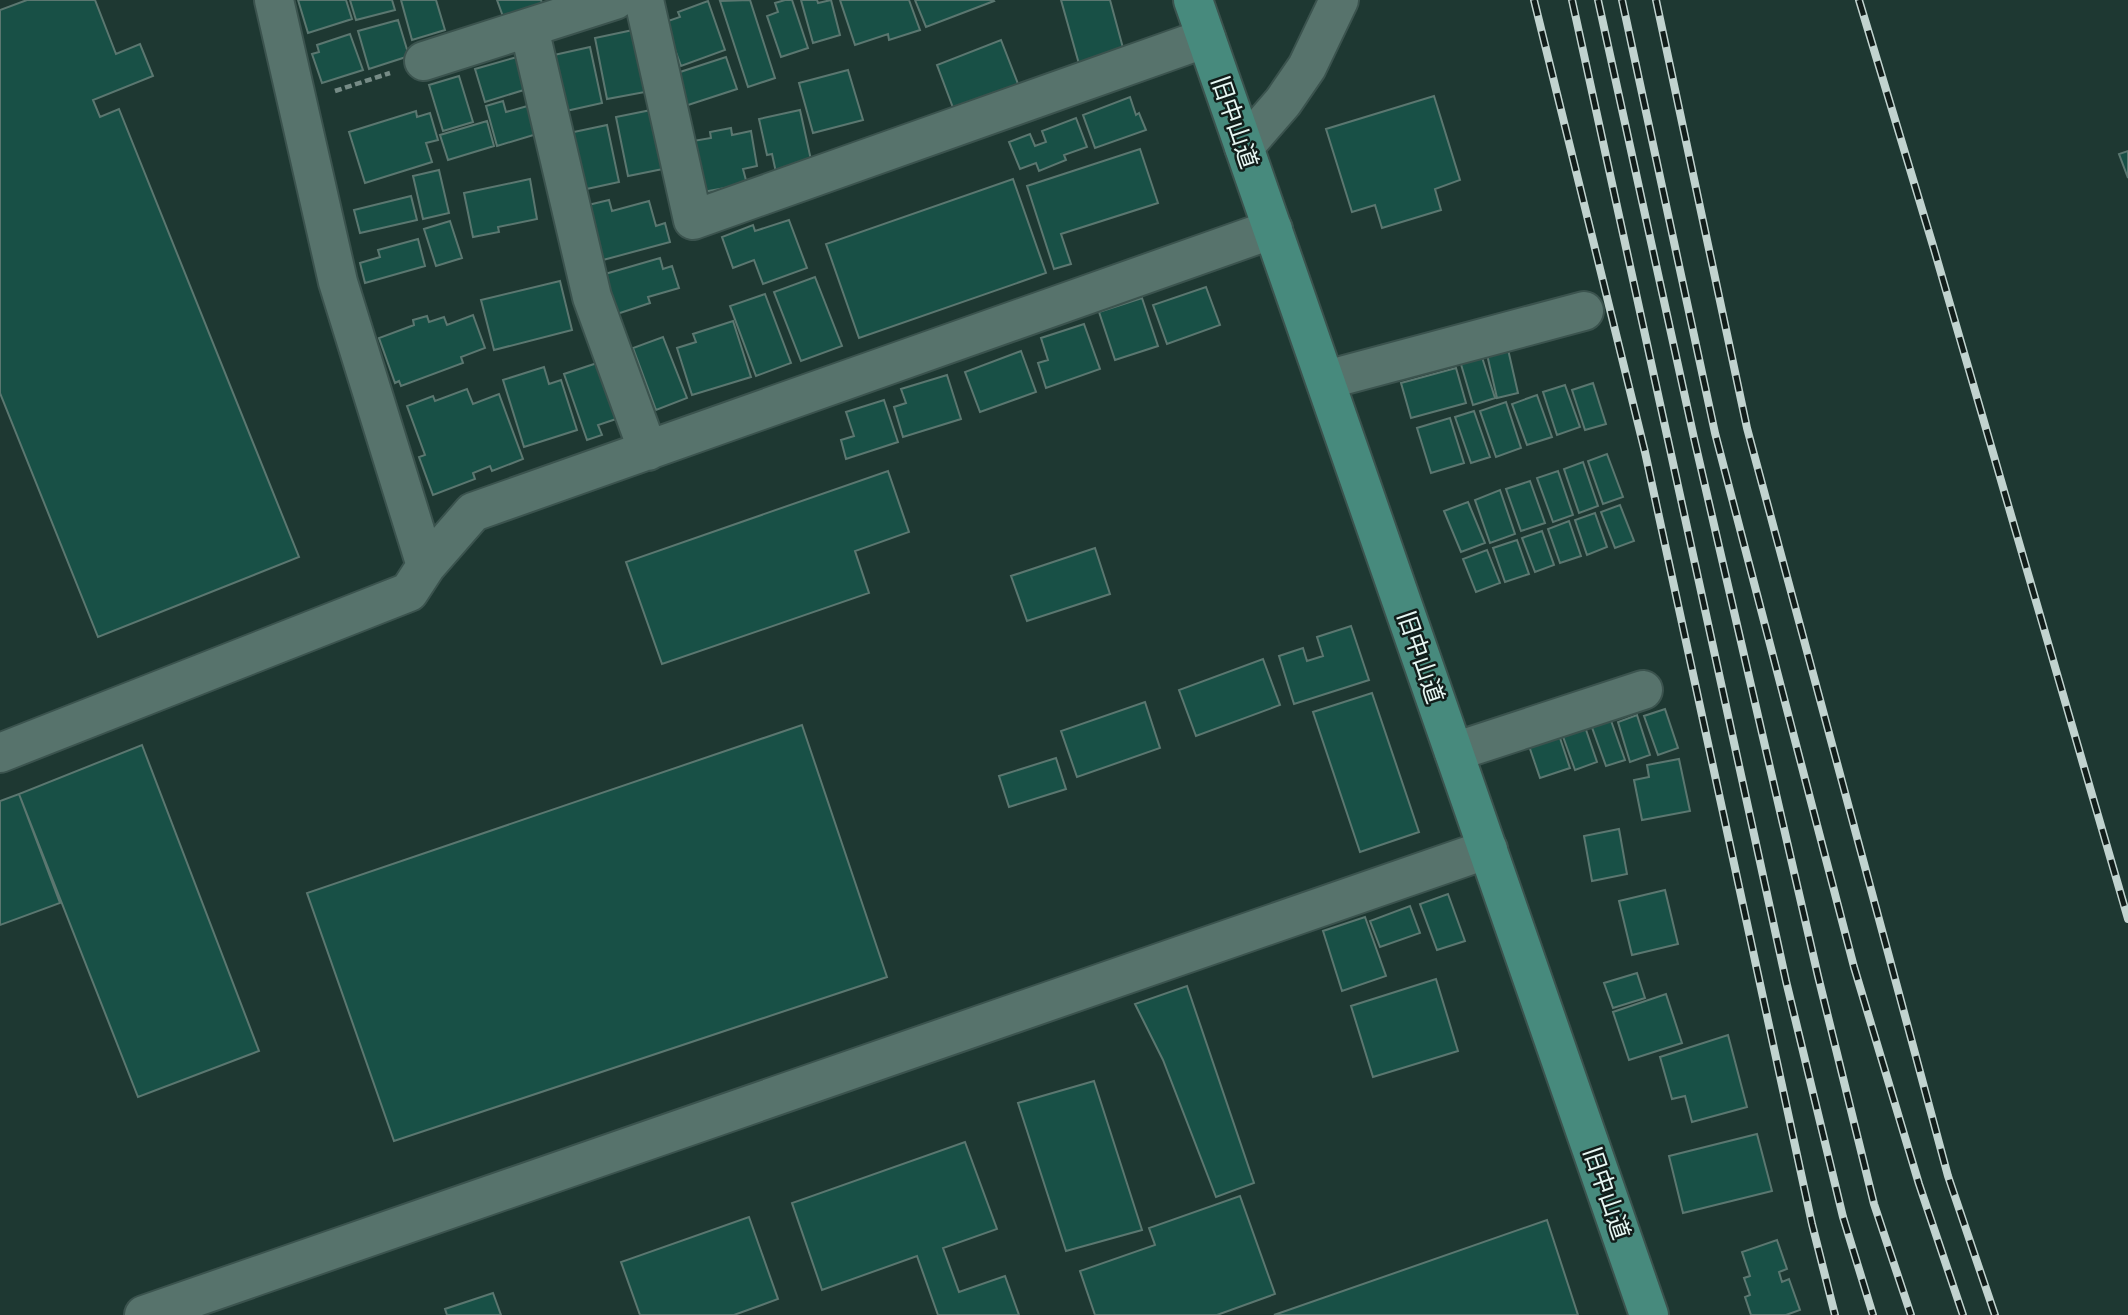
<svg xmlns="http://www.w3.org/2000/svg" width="2128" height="1315" viewBox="0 0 2128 1315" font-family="Ubuntu,'Noto Sans JP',sans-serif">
<rect width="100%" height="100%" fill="#1e3832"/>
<path fill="#185046" stroke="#5b7770" stroke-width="2" d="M27,0H95L116,54L140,44L153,76L93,100L100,117L119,109L299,557L98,637L0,393V10Z
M298,0H346L352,19L308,33Z
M350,0H392L395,10L356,20Z
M401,0H436L445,30L412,40Z
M497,0H541L544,8L505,22Z
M750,0L775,78L748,87L720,1Z
M785,0H792L808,48L781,57L767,16L778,12L775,3Z
M801,0H817L818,3L831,0L840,35L813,43Z
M840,0H909L920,30L889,40L888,34L855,45Z
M915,0H993L994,1L926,27Z
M1061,0H1110L1126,59L1081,71Z
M708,1L725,50L681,66L665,22L680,17L678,12Z
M398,20L409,56L369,69L358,31Z
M633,30L645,92L607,99L595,38Z
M350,34L363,70L322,83L312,54L319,52L317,45Z
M1001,40L1020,89L955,113L937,65Z
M590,47L602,103L566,111L554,55Z
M517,57L527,89L485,102L475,69Z
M726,57L737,89L685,106L674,74Z
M848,70L863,120L813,133L799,83Z
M459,76L473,122L443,131L429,85Z
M1434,96L1460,180L1435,189L1441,210L1382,228L1375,205L1352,212L1326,129Z
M1130,97L1136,115L1139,113L1146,130L1095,148L1083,115Z
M503,101L506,112L531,105L540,133L497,146L486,106Z
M651,110L663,169L628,176L616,117Z
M800,110L813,169L777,177L772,154L767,155L759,119Z
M416,111L417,117L430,113L438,140L426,143L432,162L365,183L349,132Z
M1076,118L1087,147L1064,155L1066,160L1039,171L1036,163L1020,169L1009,142L1030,134L1035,146L1046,142L1042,131Z
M487,121L494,146L448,160L440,135Z
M607,125L619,182L582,190L569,133Z
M731,128L732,135L751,131L757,166L743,169L747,184L703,192L693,141L711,138L710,132Z
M1140,149L1158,203L1061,234L1071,264L1054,269L1027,186Z
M2128,151V178L2119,154Z
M439,170L449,213L423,219L413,176Z
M530,179L537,219L498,227L499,232L473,237L464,193Z
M1013,179L1046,273L859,338L826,244Z
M411,196L417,220L360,233L354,210Z
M609,200L612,211L649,201L656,226L665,223L670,242L603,260L588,205Z
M789,220L807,268L763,284L754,260L733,268L722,237L753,225L755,231Z
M450,221L462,258L436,266L424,229Z
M418,239L425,266L365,283L360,263L380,257L378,250Z
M660,258L663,269L672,266L679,288L648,297L650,303L617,314L605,274Z
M815,277L842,346L801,361L774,292Z
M560,281L572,330L494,350L481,300Z
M1206,287L1220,325L1167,344L1153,305Z
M765,294L791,363L756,376L730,306Z
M1142,298L1158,346L1115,360L1099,312Z
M473,315L485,348L461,357L463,363L401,386L399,381L395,383L379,338L414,325L413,320L427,316L429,322L444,317L447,325Z
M733,321L751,377L692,395L677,348L696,342L693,334Z
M1084,324L1100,369L1046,388L1038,363L1048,360L1041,338Z
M663,337L687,398L656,410L633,348Z
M1507,345L1518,393L1497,398L1486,350Z
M1021,351L1036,392L980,412L965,372Z
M1481,354L1495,398L1473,405L1460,361Z
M600,362L619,418L598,425L602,435L587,440L564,374Z
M544,367L549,384L561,380L577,430L524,447L503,380Z
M1456,368L1466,403L1411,418L1401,383Z
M947,375L961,419L903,437L894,407L906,403L901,389Z
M1593,383L1606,424L1585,430L1572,390Z
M1565,385L1580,427L1557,435L1543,392Z
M467,389L473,404L499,394L523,459L492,471L490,466L473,473L475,479L433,495L419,457L425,455L407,406L433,396L435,401Z
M1537,395L1552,437L1527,445L1512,404Z
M884,400L898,442L846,459L841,440L854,436L846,412Z
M1506,402L1521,448L1496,457L1480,411Z
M1474,411L1490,457L1471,463L1455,417Z
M1450,418L1464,463L1431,473L1417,428Z
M1607,454L1623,497L1603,504L1588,461Z
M1583,462L1598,506L1579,513L1564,469Z
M888,471L909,532L855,551L869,593L662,664L626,562Z
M1558,471L1573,515L1553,522L1537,478Z
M1530,481L1545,523L1521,531L1506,489Z
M1500,490L1515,534L1490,543L1475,500Z
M1468,502L1485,543L1461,552L1444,511Z
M1620,505L1634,541L1615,548L1601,512Z
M1595,513L1607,547L1587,555L1575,520Z
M1569,521L1581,556L1560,563L1548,529Z
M1542,531L1554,565L1535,572L1522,538Z
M1517,540L1529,574L1505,582L1493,548Z
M1095,548L1110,594L1027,621L1011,576Z
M1487,550L1500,583L1476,592L1463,559Z
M1351,626L1369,680L1294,704L1279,656L1303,648L1307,661L1323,656L1317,637Z
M1263,659L1280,705L1196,736L1179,690Z
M1372,693L1419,832L1360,852L1313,712Z
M1145,702L1160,748L1077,777L1061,731Z
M1665,709L1678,748L1658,755L1644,716Z
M1609,715L1625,760L1606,766L1590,722Z
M1637,715L1650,755L1630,762L1618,722Z
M1584,724L1597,762L1575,770L1561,731Z
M802,725L887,977L394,1141L307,893Z
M1558,732L1570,768L1540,778L1528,743Z
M142,745L259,1051L138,1097L19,794Z
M1056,758L1066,789L1009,807L999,776Z
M1679,759L1690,811L1642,820L1634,780L1649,777L1647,765Z
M19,794L60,903L0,925V801Z
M1619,829L1627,874L1592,881L1584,836Z
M1665,890L1678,944L1632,955L1619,901Z
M1448,894L1465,941L1437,950L1420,904Z
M1410,906L1420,933L1380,947L1370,921Z
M1365,917L1386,976L1342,991L1323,931Z
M1637,973L1645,998L1613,1008L1604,983Z
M1436,979L1458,1051L1373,1077L1351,1006Z
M1187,986L1254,1183L1216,1197L1163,1060L1135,1004Z
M1666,994L1682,1043L1629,1060L1613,1012Z
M1728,1035L1747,1107L1692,1122L1685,1096L1672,1099L1660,1057Z
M1094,1081L1142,1230L1066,1251L1018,1103Z
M1757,1134L1772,1191L1683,1213L1669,1156Z
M965,1142L997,1229L943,1248L959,1292L1005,1276L1019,1315H938L917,1256L822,1290L792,1203Z
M1240,1196L1275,1294L1217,1315H1095L1080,1271L1155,1245L1149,1228Z
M749,1217L778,1299L734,1315H640L621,1262Z
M1547,1220L1578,1315H1274Z
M1777,1240L1787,1269L1779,1272L1782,1282L1789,1279L1800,1310L1786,1315H1751L1745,1297L1750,1295L1744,1278L1750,1276L1742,1252Z
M493,1293L501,1315H447L445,1309Z"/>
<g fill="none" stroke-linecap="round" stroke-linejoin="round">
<g stroke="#3b534e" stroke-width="42">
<path id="minor" d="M274,0L338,282L426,566
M644,0L693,220L1206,38
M529,28L592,297L648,451
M424,61L615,0
M1244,147L1283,102L1307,67L1339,0
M1326,380L1584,311
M1454,752L1643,690
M0,753L409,592L426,566L473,512L1273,229
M144,1315L1488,849"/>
</g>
<g stroke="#3b534e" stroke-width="42">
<path id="major" d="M1193,0L1649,1315"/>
</g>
<path stroke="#768b86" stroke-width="4.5" stroke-dasharray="7 3.5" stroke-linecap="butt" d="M335,91L390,73"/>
<use href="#minor" stroke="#57736c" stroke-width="38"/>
<use href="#major" stroke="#478a7d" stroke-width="38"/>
<g stroke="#c1d3cf" stroke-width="8">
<path id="rail" d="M1534,0L1645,452L1812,1224L1835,1315
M1572,0L1786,981L1843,1217L1873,1315
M1598,0L1694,438L1818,976L1874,1204L1911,1315
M1622,0L1715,433L1854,967L1919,1184L1963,1315
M1656,0L1747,428L1948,1176L1995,1315
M1859,0L1934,249L2128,919"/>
</g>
<use href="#rail" stroke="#111d1a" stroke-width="5" stroke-dasharray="16" stroke-linecap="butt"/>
</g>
<g text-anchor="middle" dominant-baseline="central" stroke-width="5" stroke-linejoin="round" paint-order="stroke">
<g font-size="24" fill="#e7f7f3" stroke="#111d1a">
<text transform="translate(1235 122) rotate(71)">旧中山道</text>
<text transform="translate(1421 657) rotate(71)">旧中山道</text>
<text transform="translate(1607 1193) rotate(71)">旧中山道</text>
</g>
</g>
</svg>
